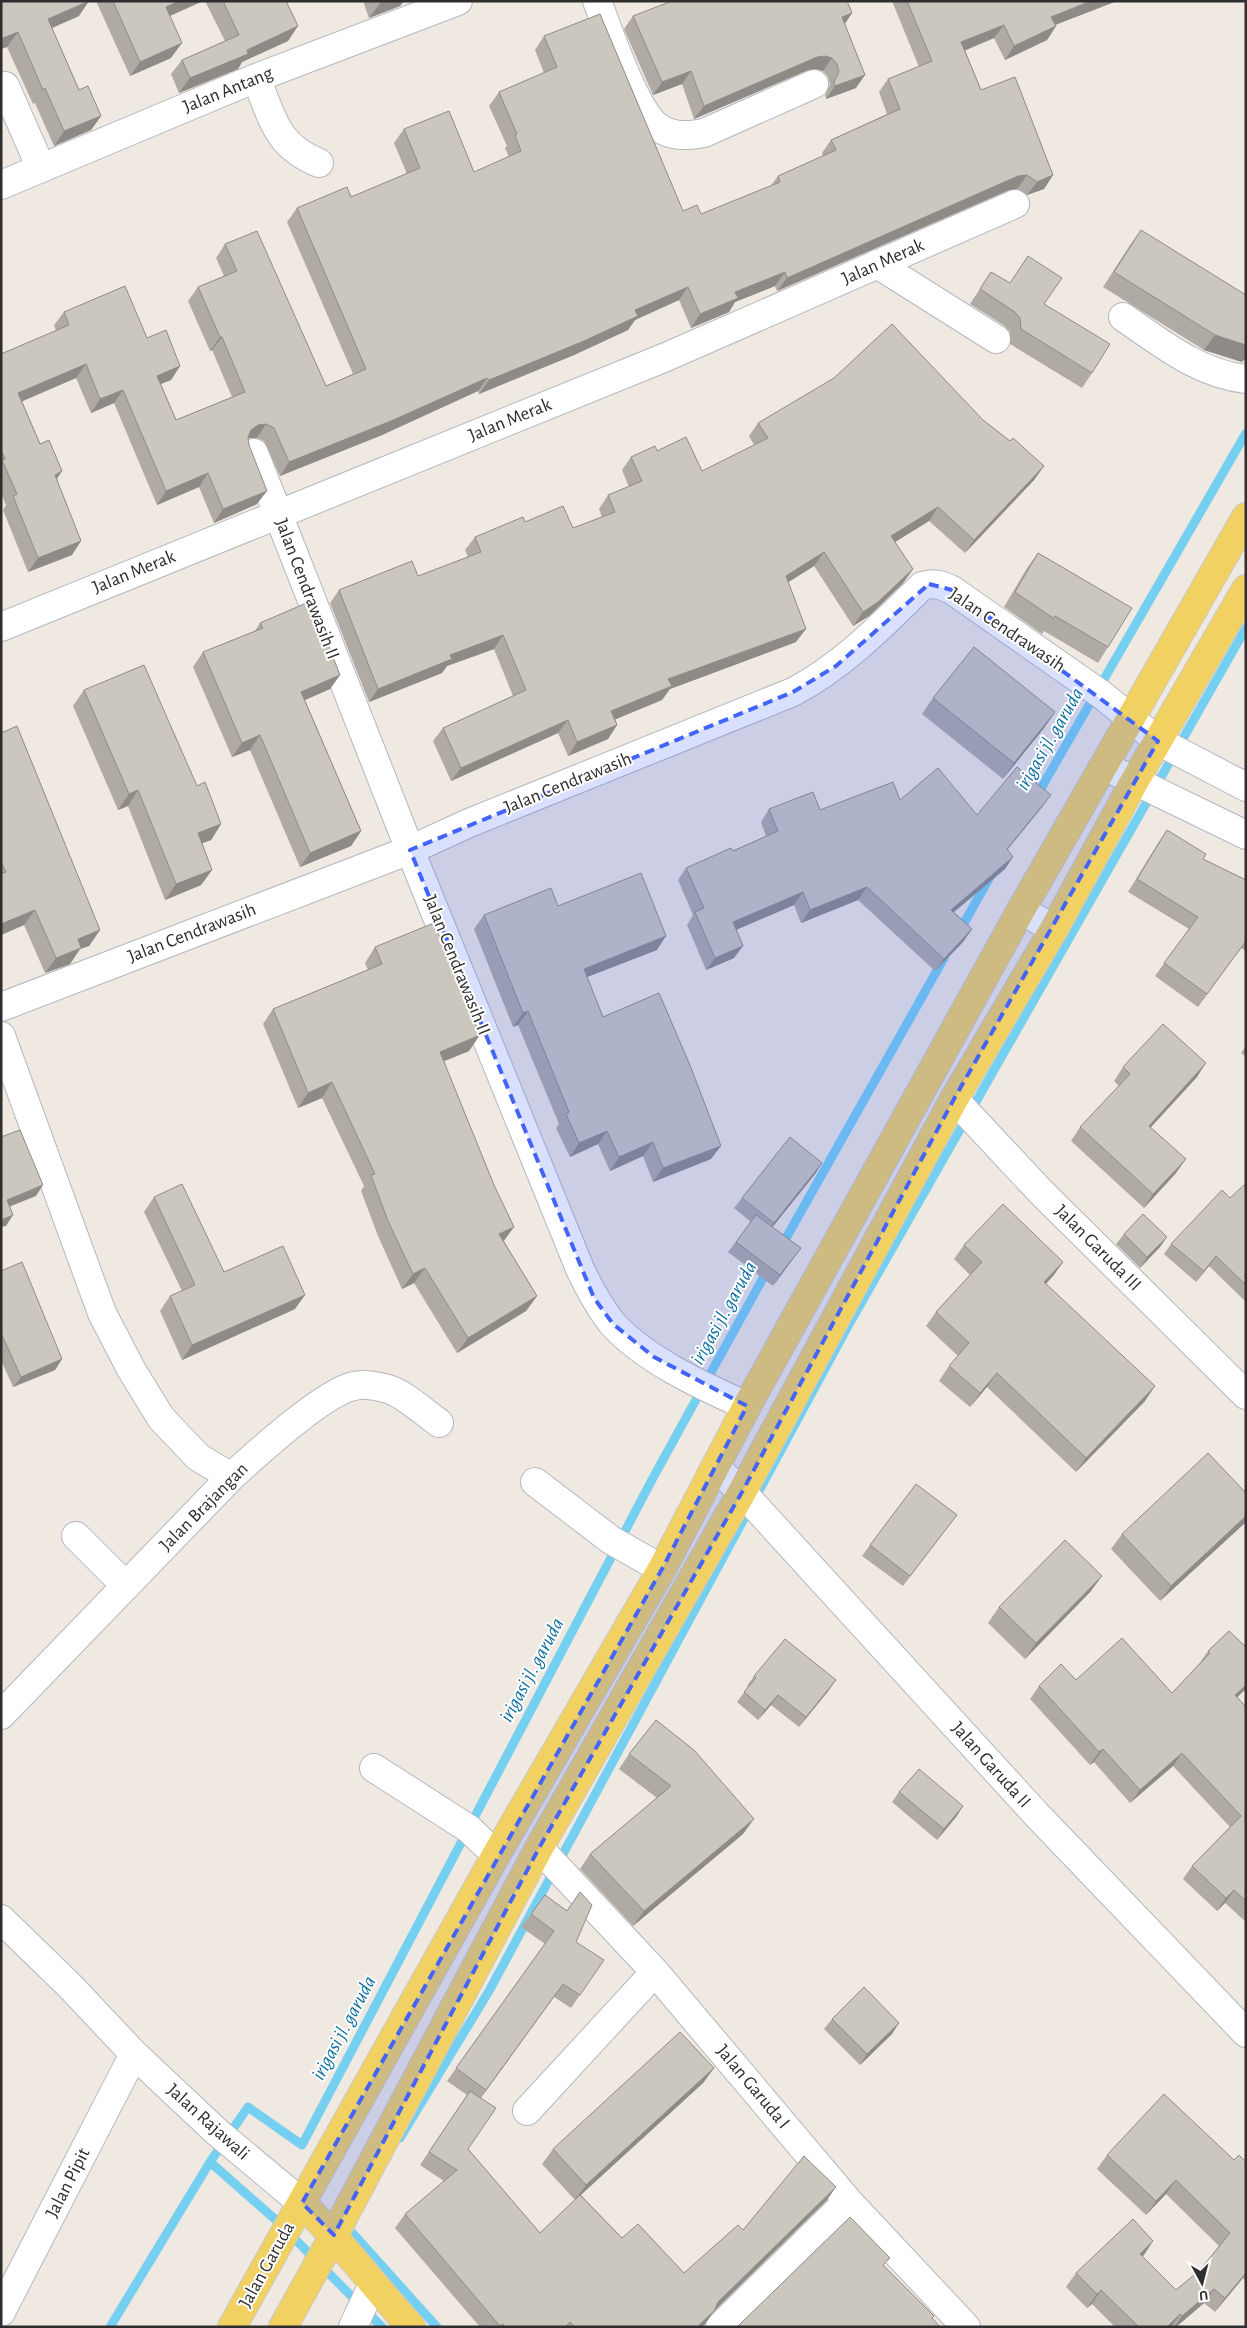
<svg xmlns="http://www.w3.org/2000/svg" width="1247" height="2328" viewBox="0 0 1247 2328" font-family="'Alegreya Sans',sans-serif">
<rect width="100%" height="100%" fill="#efe9e1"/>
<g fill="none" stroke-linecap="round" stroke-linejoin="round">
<path stroke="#75cff0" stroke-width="9" d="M1036,797L1246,433
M959,932L991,875
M781,1247L944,958
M400,2138L489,1991L848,1326L1246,628
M210,2162L276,2220L382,2327
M350,2222L347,2227L437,2327
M110,2327L210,2162L248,2107L302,2145L654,1476L768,1269"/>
<g stroke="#b4b7c1" stroke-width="30">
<path id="minor" d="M597,1C609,31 635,112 659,128C673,137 688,136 704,133L814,84
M256,78C273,118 275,145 319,163
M5,86L41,168
M1,185L256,78L458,1
M877,264L996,339
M1123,317C1161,343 1199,374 1246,379
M254,453L410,850L580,1269C589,1288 598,1305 611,1322C643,1359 702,1386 747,1406
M1,627L666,357L1015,204
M1104,766L1246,835
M1021,910L1054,929
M1,1007L410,850L469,823L793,692C844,665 881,626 922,586C934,582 941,585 952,590L1102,695L1158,741L1246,787
M1,1036L102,1313L131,1369L161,1418L198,1457L231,1477
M954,1099L1041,1192L1246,1395
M715,1467L742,1492L1036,1814L1246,2033
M535,1482L611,1540L662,1569
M76,1536L126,1586
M1,1715L231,1477C255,1455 324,1392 354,1386C364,1383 377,1386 388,1389C403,1393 425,1413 439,1423
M374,1768L469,1829L496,1855
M539,1848L655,1972L848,2201L966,2327
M1,1919L70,1986L134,2054L217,2132L302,2203
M527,2111L655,1972
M1,2312L134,2054
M353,2327L373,2284
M720,2327L848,2201"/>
</g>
<g stroke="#c9c9c9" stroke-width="30">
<path id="major" d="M302,2203C341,2242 374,2286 411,2327
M232,2327L496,1855L662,1569L747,1406L1021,910L1246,517
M283,2327L334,2235L539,1848L742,1492L954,1099L1054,929L1134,782L1246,589"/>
</g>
<use href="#minor" stroke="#fff" stroke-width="28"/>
<use href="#major" stroke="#f2d163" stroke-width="28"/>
</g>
<path fill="#afaba4" d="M1,1L79,16L52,28L79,90L101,116L91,130L54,146L35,103L33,104L7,47L1,49Z
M96,1H203L170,16L171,58L130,76Z
M205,1H286L288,41L242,62L238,69L179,93L171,74L182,60L225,41Z
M363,1H404L400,6L369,18Z
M892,1H1117L1055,25L1056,26L1047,40L1005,60L994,38L965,50L981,90L1053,175L1044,189L1027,195L1017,189L1009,190L777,291L775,286L735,302L729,312L691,328L679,300L635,320L628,330L574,355L479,394L478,391L382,435L280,476L264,441L257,438H249L248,439L257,504L214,523L199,487L157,505L114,403L91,413L76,378L22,401L40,444L57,479L72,555L28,572L3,510L6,505L1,493V354L56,331L54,325L64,312L147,338L180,366L171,380L161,384L176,420L232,397L212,350L210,351L188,301L198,287L224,276L216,258L225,244L326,386L353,374L287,222L297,208L351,197L407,174L394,143L404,129L474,172L509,157L505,148L507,146L489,106L499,92L544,73L535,50L544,36L683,211L701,214L770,187L778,176L823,156L822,153L831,140L887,114L879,92L888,79L919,67Z
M852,13L845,24L856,88L826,99L825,95L830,85L828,77L823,71L816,69L808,70L694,119L682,84L653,95L624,29L633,16Z
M1141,230L1242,362L1204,350L1103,287L1130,245Z
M991,272L1044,304L1092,373L1082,388L1010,344V332L1005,326L970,304Z
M983,420L1010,441L1044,466L1034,480L965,553L929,521L895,542L913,569L903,583L869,616L853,626L814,566L788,582L796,642L670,689L662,700L615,719L617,725L608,739L568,756L558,733L451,781L433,741L443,728L513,696L494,649L447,666L442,673L369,702L330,603L339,590L418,576L468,557L465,550L475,537L525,522L573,528L602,517L599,509L608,495L629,487L622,470L631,457L657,451L702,471L754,445L749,436L758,423Z
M1038,553L1108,647L1098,663L1044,631L1042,634L1004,607L1027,568Z
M260,623L340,675L330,689L305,700L361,831L351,846L300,867L250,750L232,757L193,667L203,652L255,631Z
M84,690L197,786L221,824L211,840L202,843L212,870L201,885L165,900L128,806L118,810L73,706Z
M933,698L1055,712L1044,728L1003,779L922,714Z
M1,733L100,930L89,946L80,949L70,964L45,973L24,925L1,935Z
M900,800L977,815L1042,807L1007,850L1005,869L954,912L972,929L963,942L935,971L858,900L801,923L794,905L736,930L734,958L706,970L687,925L693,915L678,880L686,868L733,851L766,836L761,822L769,809L820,810Z
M1167,830L1203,859L1246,880V951L1241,948L1198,1007L1155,976L1189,929L1128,892L1158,843Z
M558,906L657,950L587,977L603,1017L711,1159L653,1182L643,1156L610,1171L598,1144L570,1157L556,1128L559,1124L518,1025L513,1027L474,929L484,915Z
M375,947L469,1051L444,1061L504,1241L537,1296L526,1311L457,1353L414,1283L402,1289L378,1236L361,1191L364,1186L322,1098L298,1108L263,1024L273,1009L368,970L365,963Z
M1246,1046V1057L1241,1053Z
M1123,1067L1197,1077L1151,1127L1176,1173L1144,1208L1071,1141L1080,1127L1119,1086L1114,1081Z
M822,1163L815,1174L772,1227L801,1248L773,1286L728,1252L751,1222L734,1208L742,1198Z
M1246,1186V1302L1209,1266L1196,1282L1164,1254L1171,1244Z
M154,1197L224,1272L295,1309L182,1360L160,1311L170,1296L182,1291L144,1212Z
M1124,1234L1160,1247L1140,1268L1116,1244Z
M964,1245L1063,1262L1053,1276L1046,1284L1145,1401L1076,1472L987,1387L970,1407L939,1381L949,1366L958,1356L926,1326L936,1312L970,1275L954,1259Z
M1,1271L62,1359L55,1370L13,1387L1,1360Z
M1246,1493V1522L1160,1601L1111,1549L1122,1534Z
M957,1515L903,1586L862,1556L870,1545Z
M1091,1591L1025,1659L988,1623L999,1607Z
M1229,1631L1237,1697L1246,1707V1922L1225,1903L1217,1911L1183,1879L1192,1866L1230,1827L1173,1766L1130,1803L1094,1762L1090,1765L1030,1699L1039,1686L1076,1680L1172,1693L1199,1664L1208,1651Z
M754,1676L829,1690L799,1727L771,1705L758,1720L737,1702L748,1687L747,1686Z
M629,1754L743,1834L633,1926L580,1869L590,1854L657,1798L619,1769Z
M899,1792L963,1806L956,1817L937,1840L892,1802Z
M580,1892L576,1942L580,1995L571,2008L554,1997L481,2098L468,2149L540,2233L575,2200L542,2164L553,2149L714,2068L703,2083L581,2195L622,2238L684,2273L743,2230L827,2200L714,2311L705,2324L702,2327H480L395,2228L405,2214L444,2181L420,2165L467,2095L447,2081L545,1944L521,1927L545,1895L567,1911Z
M832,2019L892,2034L860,2065L824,2029Z
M1107,2155L1234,2160L1246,2162V2281L1243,2278L1215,2312L1204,2303L1176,2327H1115L1092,2304L1087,2308L1066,2287L1076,2273L1153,2241L1142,2256L1176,2290L1200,2270L1219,2246L1166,2194L1146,2215L1097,2169Z"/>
<path fill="#8e8b86" d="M89,1L79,16L38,34L48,19Z
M179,1H203L156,22L166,7Z
M385,1H404L400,6L369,18L380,3Z
M1091,1H1117L1042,30L1051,17Z
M852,13L843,26L842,17Z
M1004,25L994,38L952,56L961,42Z
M298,26L288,41L242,62L238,69L179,93L190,78L247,50Z
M1056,26L1047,40L1005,60L1014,46Z
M18,32L7,47L1,49V39Z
M182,43L171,58L130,76L140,62Z
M825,56L832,58L823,71L816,69L808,70L694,119L704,106L817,57Z
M691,71L682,84L653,95L662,82Z
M865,75L856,88L826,99L835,86Z
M101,116L91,130L54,146L64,131Z
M1027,175L1017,189L1009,190L777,291L787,278L1018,176Z
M1053,175L1044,189L1027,195L1037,182Z
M785,272L775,286L735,302L729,312L691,328L700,314L735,292Z
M688,287L679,300L635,320L628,330L574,355L479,394L489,380L635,310Z
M1215,335L1246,345V358L1242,362L1204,350Z
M220,337H222L212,350L210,351Z
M86,364L76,378L9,407L18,393Z
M180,366L171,380L148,389L157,376Z
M487,378L478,391L382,435L280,476L289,462Z
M123,390L114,403L91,413L100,399Z
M266,424L257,438H249L242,444L251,430L258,425Z
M1044,466L1034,480L965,553L974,540Z
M62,471L53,485L55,475Z
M208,473L199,487L157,505L166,491Z
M267,491L257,504L214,523L223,509Z
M938,507L929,521L882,550L891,536Z
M81,541L72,555L28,572L38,558Z
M824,552L814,566L776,590L786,576Z
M913,569L903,583L869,616L853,626L863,612Z
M806,629L796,642L670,689L662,700L602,725L611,711L668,679Z
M503,635L494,649L447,666L442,673L369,702L378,689L450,655Z
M340,675L330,689L291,706L301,692Z
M1055,712L1044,728L1003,779L1014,763Z
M568,720L558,733L451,781L461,768Z
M617,725L608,739L568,756L577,742Z
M260,735L250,750L232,757L242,743Z
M138,790L128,806L118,810L129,794Z
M1051,795L1042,807L998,861L1007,849Z
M221,824L211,840L187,849L198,833Z
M361,831L351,846L300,867L310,853Z
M1013,857L1005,869L942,922L951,910Z
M212,870L201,885L165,900L176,884Z
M867,887L858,900L801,923L810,910Z
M803,892L794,905L724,935L733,922Z
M35,910L24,925L1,935V924Z
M972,929L963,942L935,971L944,959Z
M100,930L89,946L80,949L70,964L45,973L56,958L78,939Z
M666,936L657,950L574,982L584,969Z
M743,946L734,958L706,970L715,958Z
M528,1011L518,1025L513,1027L523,1013Z
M480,1035L469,1051L430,1067L440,1052Z
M1206,1063L1197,1077L1140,1139L1149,1126Z
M332,1082L322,1098L298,1108L308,1093Z
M607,1131L598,1144L570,1157L579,1143Z
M653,1142L643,1156L610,1171L619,1157Z
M721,1146L711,1159L653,1182L663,1168Z
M1186,1159L1176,1173L1144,1208L1153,1194Z
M822,1163L815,1174L767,1234L774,1223Z
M43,1185L36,1196L1,1210L7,1200Z
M13,1215L6,1226L1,1227V1220Z
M514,1227L503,1242L499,1234Z
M1167,1237L1160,1247L1140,1268L1147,1257Z
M801,1248L793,1259L773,1286L780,1275Z
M1216,1256L1209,1266L1196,1282L1204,1271Z
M1063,1262L1053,1276L1034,1296L1044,1282Z
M425,1268L414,1283L402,1289L413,1274Z
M305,1295L295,1309L182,1360L192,1345Z
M537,1296L526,1311L457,1353L468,1338Z
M62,1359L55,1370L13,1387L21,1377Z
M997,1373L987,1387L970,1407L980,1393Z
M1155,1386L1145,1401L1076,1472L1086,1458Z
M1246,1516V1522L1160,1601L1171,1586Z
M1102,1576L1091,1591L1025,1659L1036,1643Z
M836,1680L829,1690L799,1727L806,1717Z
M1246,1685V1689L1226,1708L1235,1695Z
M778,1695L771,1705L758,1720L765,1710Z
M1103,1749L1094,1762L1090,1765L1099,1752Z
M1182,1753L1173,1766L1130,1803L1140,1790Z
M963,1806L956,1817L937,1840L944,1829Z
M754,1819L743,1834L633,1926L644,1911Z
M1234,1890L1225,1903L1217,1911L1226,1898Z
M899,2023L892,2034L860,2065L867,2054Z
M714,2068L703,2083L575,2200L586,2185Z
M1176,2180L1166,2194L1146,2215L1156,2201Z
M836,2187L827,2200L714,2311L705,2324L702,2327H697L718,2302Z
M1153,2241L1144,2255L1130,2268L1140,2254Z
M1246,2273L1243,2278L1215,2312L1225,2298Z
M1214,2289L1204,2303L1176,2327H1174L1182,2316Z
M1101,2290L1092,2304L1087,2308L1097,2294Z
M1180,2314L1171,2327H1167Z"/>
<path fill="#cbc7bf" stroke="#8e8b86" d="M1,1H89L48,19L79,90L88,86L101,116L64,131L45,88L43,90L18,32L1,39Z
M113,1H179L166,7L182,43L140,62Z
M223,1H286L298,26L247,50L248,54L190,78L182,60L239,35Z
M672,1H847L852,13L842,17L865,75L835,86L834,82L839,72L837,64L832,58L825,56L817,57L704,106L691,71L662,82L633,16Z
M907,1H1091L1051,17L1056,26L1014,46L1004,25L961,42L981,90L1015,77L1053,175L1037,182L1027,175L1018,176L787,278L785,272L735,292L738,298L700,314L688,287L635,310L638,316L584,341L489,380L487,378L391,421L289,462L274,428L266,424L258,425L251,430L248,438L249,445L267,491L223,509L208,473L166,491L123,390L100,399L86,364L18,393L40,444L49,440L62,471L55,475L81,541L38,558L13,496L17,494L2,460L5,459L1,450V354L69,325L64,312L125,286L147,338L166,330L180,366L157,376L176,420L245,392L222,337H220L198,287L237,271L225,244L257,231L326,386L366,369L297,208L347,187L351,197L420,168L404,129L449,111L474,172L521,151L515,135L517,134L499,92L557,67L544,36L600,14L683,211L697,205L701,214L780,182L778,176L836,150L831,140L900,109L888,79L932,61Z
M1141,230L1246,295V345L1215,335L1114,272Z
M1028,256L1062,278L1044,304L1110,344L1092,373L1021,329L1020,318L1015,312L980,289L991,272L1010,283Z
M892,324L983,420L1010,441L1013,438L1044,466L974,540L938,507L891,536L913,569L878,602L863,612L824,552L786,576L806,629L668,679L672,686L611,711L617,725L577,742L568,720L461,768L443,728L526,690L503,635L450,655L452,659L378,689L339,590L412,561L418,576L481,552L475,537L523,517L525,522L563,506L573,528L615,512L608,495L642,481L631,457L655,446L657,451L686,437L702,471L768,438L758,423L834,378Z
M1038,553L1132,608L1108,647L1055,616L1053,618L1015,592Z
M311,601L340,675L301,692L361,831L310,853L260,735L242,743L203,652L263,628L260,623Z
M974,647L1055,712L1014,763L933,698Z
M144,665L197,786L205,782L221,824L198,833L212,870L176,884L138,790L129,794L84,690Z
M17,726L100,930L78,939L81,948L56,958L35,910L1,924V874L6,872L1,862V733Z
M1017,767L1051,795L1007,849L1013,857L951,910L972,929L944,959L867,887L810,910L803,892L733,922L743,946L715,958L695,912L704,908L686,868L731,848L733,851L778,831L769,809L813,792L820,810L893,782L900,800L938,768L977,815Z
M1167,830L1206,854L1203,859L1246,880V941L1207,994L1164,963L1198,917L1137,879Z
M641,873L666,936L584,969L603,1017L659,993L689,1063L721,1146L663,1168L653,1142L619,1157L607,1131L579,1143L566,1114L569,1112L528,1011L523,1013L484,915L551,888L558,906Z
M434,923L480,1035L440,1052L494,1185L514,1227L499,1234L537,1296L468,1338L425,1268L413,1274L388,1221L371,1175L375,1174L332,1082L308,1093L273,1009L382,964L375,947Z
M1163,1024L1206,1063L1149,1126L1186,1159L1153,1194L1080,1127L1130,1074L1123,1067Z
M20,1130L43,1185L7,1200L13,1215L1,1220V1137Z
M790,1137L822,1163L774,1223L742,1198Z
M182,1184L224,1272L283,1246L305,1295L192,1345L170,1296L195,1285L154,1197Z
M1244,1185L1246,1186V1285L1216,1256L1204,1271L1171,1244L1222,1190L1230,1198Z
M1003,1204L1063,1262L1044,1282L1155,1386L1086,1458L997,1373L980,1393L949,1366L969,1343L936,1312L982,1262L964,1245Z
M1143,1214L1167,1237L1147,1257L1124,1234Z
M756,1215L801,1248L780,1275L736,1242Z
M22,1262L62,1359L21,1377L1,1333V1271Z
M1208,1453L1246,1493V1516L1171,1586L1122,1534Z
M916,1484L957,1515L910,1576L870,1545Z
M1065,1540L1102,1576L1036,1643L999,1607Z
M1229,1631L1246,1647V1685L1235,1695L1246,1707V1901L1234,1890L1226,1898L1192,1866L1241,1816L1182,1753L1140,1790L1103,1749L1099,1752L1039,1686L1061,1664L1076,1680L1122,1638L1172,1693L1210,1653L1208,1651Z
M785,1639L836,1680L806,1717L778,1695L765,1710L744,1692L756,1678L754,1676Z
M656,1720L694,1750L754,1819L644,1911L590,1854L671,1786L629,1754Z
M919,1769L963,1806L944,1829L899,1792Z
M580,1892L592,1905L576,1942L604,1960L580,1995L563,1984L486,2090L456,2068L554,1931L531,1914L545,1895L567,1911Z
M864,1987L899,2023L867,2054L832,2019Z
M680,2032L714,2068L586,2185L553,2149Z
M470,2091L496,2108L468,2149L540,2233L580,2195L622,2238L638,2224L684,2273L738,2225L743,2230L804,2156L836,2187L718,2302L714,2311L697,2327H575L570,2322L565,2327H505L503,2324L500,2326L405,2214L457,2170L429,2152Z
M1164,2094L1234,2160L1239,2155L1246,2162V2273L1225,2298L1214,2289L1182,2316L1180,2314L1167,2327H1139L1101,2290L1097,2294L1076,2273L1133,2219L1153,2241L1140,2254L1176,2290L1200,2270L1230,2233L1176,2180L1156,2201L1107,2155Z
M850,2217L890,2258L883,2265L934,2316L932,2318L940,2327H739L738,2326Z"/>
<path fill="#4264fb" fill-opacity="0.2" stroke="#4264fb" stroke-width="4" stroke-dasharray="10 6" stroke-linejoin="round" d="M929,584L952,590L1158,741L954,1099L742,1492L539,1848L334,2235L302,2203L662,1569L747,1406L654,1357L613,1324L594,1298L410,850L793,692L836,666Z"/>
<g text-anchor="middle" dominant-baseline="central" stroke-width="4" stroke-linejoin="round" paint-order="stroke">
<g font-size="19" fill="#2e2e2e" stroke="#fff">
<text transform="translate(228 90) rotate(-22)">Jalan Antang</text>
<text transform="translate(883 262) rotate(-24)">Jalan Merak</text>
<text transform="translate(510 420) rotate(-22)">Jalan Merak</text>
<text transform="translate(134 572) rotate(-22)">Jalan Merak</text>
<text transform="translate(307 589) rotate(69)">Jalan Cendrawasih II</text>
<text transform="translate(1007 630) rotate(34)">Jalan Cendrawasih</text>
<text transform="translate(568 783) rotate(-22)">Jalan Cendrawasih</text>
<text transform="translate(192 933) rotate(-21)">Jalan Cendrawasih</text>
<text transform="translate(457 965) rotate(68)">Jalan Cendrawasih II</text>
<text transform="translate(1098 1248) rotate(45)">Jalan Garuda III</text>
<text transform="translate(204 1507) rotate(-45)">Jalan Brajangan</text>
<text transform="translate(991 1765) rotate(48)">Jalan Garuda II</text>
<text transform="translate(753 2087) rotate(50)">Jalan Garuda I</text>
<text transform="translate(208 2122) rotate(42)">Jalan Rajawali</text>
<text transform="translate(68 2183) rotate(-63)">Jalan Pipit</text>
<text transform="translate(267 2265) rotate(-61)">Jalan Garuda</text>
</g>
<g font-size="20" font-style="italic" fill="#0d6fa3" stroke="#fff">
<text transform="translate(1050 739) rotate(-60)">irigasi jl. garuda</text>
<text transform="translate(724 1313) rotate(-61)">irigasi jl. garuda</text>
<text transform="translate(532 1670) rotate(-62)">irigasi jl. garuda</text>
<text transform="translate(344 2028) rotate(-62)">irigasi jl. garuda</text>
</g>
</g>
<rect width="1247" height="2328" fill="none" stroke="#2e2e2e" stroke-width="5"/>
<g transform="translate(1202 2283) rotate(173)" stroke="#ffffff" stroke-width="4" paint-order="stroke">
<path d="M0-4L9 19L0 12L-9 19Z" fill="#2e2e2e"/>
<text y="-8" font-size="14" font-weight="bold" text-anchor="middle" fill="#2e2e2e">U</text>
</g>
</svg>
